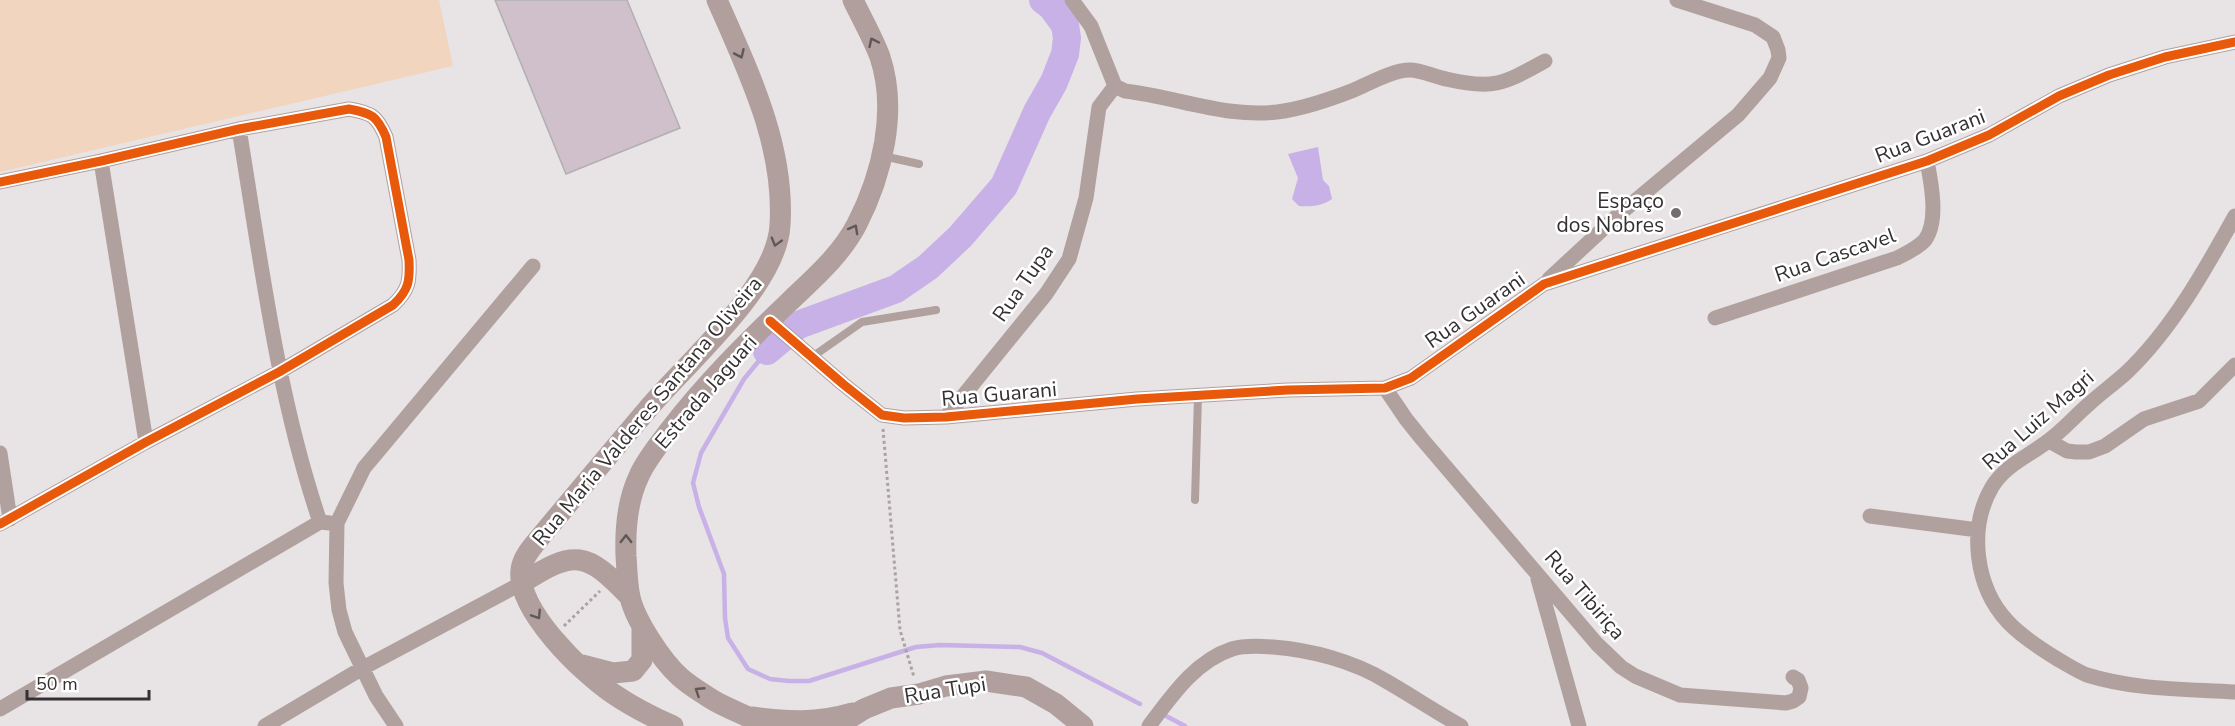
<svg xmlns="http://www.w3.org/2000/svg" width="2235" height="726" viewBox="0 0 2235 726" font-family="'Nunito Sans',sans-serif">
<rect width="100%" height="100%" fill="#e8e3e4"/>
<path fill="#f2d5bf" d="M0,0H439L453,66L0,172Z"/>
<path fill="#c7b1e7" d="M1318,147L1323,180L1329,186L1332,199C1322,206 1311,207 1299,206L1292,199L1298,178L1288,154Z"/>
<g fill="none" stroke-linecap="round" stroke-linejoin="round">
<path stroke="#c7b1e7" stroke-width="4.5" d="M767,351L744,379L701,453L693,483L699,507L724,574L725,618L728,638L748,669L770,679L789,681H809L916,647L940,645L1020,647L1042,653L1140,704
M1166,716L1185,726"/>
<path stroke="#c7b1e7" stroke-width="28" d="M767,351L798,325L896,289L928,267L960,237L1004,186L1037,112L1054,82L1065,54L1067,38L1065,25L1052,7L1043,0"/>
</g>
<path fill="#d0c0cc" stroke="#b2afb0" stroke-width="1.5" d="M495,0H627L680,128L566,174Z"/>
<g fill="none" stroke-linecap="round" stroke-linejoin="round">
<path stroke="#aca2a1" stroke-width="3" stroke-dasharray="3 3" stroke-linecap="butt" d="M883,429L900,630L914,677
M564,626L600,591"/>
<path stroke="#b1a19e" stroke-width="8" d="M883,156L919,164
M812,357L862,322L936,310
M1195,500L1198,396"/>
<path stroke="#b1a19e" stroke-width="15" d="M1072,0L1091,26L1115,86L1125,91C1178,97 1230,120 1284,111C1308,107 1331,99 1354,90C1370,83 1393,70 1410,70C1421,70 1435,77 1446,79C1494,90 1503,84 1545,61
M239,129C261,261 277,395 320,522
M101,161L146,442
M0,182L101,161L239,129L349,109C372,113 377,116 386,137L409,260C410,281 409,290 393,305L279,372L146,442L0,524
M2235,216C2205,270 2172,329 2127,372C2115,383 2101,393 2089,404C2075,416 2063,430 2048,441C2029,456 2005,465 1992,487C1968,528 1975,587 2008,622C2022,637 2041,649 2059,660C2068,665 2077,671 2087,675C2135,690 2185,689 2235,692
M1549,279L1617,216L1738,115L1770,78L1779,58L1778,50L1773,37L1755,25L1677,0
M1715,318L1897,258C1907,253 1918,248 1925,240C1939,221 1931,182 1927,161
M770,321L843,384L882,415L904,418L946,417L1137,399L1288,390L1385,388L1411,378L1544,284L1927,161L1989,135L2059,96L2109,75L2165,57L2235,42
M1385,388L1406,419L1422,439L1597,644L1621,667L1635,676L1680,695L1786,703L1793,701L1799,697L1801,688L1798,680L1793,677
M946,417L1046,294L1069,259L1086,198L1099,107L1115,86
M2049,441L2067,451L2076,452H2089L2105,446L2144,419L2199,401L2235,365
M0,453L10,519
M1870,516L1978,530
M1538,579L1579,726
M0,709L320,522L330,523
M265,726L361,669L522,583
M396,726L376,696L345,632L339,610L336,583L337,523L364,468L533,266
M1149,726C1171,697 1195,661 1232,649C1245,645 1260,646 1273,647C1311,650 1353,661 1386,681C1412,696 1436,712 1461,726"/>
<path stroke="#b09f9d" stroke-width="21" d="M522,583C575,549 586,551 630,597
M582,665L613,673L633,671L642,660V626
M752,717C787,722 818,723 852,713
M673,726C652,717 631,706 612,693C582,673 516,609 521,570C522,557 534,545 542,535C577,493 612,451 647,410C686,363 777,287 780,225C785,145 748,71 717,0
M766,726C749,716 730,710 713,700C702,693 690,686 680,677C662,661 635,620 630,597C627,584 627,569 626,556C625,529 627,501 639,476C646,460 658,446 669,431C705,384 746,343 789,302C814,278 841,255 857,224C882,175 898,111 880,57C873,38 862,19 853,0
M837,726L864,709L891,698L919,694L946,686L986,681L1026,687L1056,704L1083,726"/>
<g stroke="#fff" stroke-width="13">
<path id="cycleway" d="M0,182L101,161L239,129L349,109C372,113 377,116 386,137L409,260C410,281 409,290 393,305L279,372L146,442L0,524
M770,321L843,384L882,415L904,418L946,417L1137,399L1288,390L1385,388L1411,378L1544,284L1927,161L1989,135L2059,96L2109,75L2165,57L2235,42"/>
</g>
<use href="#cycleway" stroke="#e8590c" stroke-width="9"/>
</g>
<defs><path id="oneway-chevron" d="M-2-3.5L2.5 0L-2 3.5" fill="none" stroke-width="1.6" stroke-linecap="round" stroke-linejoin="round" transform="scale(1.5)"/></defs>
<g stroke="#5f5857">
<use href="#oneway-chevron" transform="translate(873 42) rotate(-115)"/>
<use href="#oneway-chevron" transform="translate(740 54) rotate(66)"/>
<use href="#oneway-chevron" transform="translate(854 229) rotate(-61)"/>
<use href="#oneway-chevron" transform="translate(776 242) rotate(106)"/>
<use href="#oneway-chevron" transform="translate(626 539) rotate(-90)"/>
<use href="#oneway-chevron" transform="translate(537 615) rotate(57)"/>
<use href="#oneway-chevron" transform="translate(699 691) rotate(-147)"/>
</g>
<circle fill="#736f70" stroke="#fff" stroke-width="2" cx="1676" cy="213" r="6"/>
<g text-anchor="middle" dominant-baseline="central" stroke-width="5" stroke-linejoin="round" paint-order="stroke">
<g font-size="21" fill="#343132" stroke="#fff">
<text transform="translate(1930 136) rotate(-21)">Rua Guarani</text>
<text transform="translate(1835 255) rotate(-19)">Rua Cascavel</text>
<text transform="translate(1023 283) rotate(-55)">Rua Tupa</text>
<text transform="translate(1475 310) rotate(-35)">Rua Guarani</text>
<text transform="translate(706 392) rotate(-49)">Estrada Jaguari</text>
<text transform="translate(999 394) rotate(-5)">Rua Guarani</text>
<text transform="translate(647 411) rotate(-50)">Rua Maria Valderes Santana Oliveira</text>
<text transform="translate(2038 420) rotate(-41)">Rua Luiz Magri</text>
<text transform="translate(1585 595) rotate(49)">Rua Tibiriça</text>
<text transform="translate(945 690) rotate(-9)">Rua Tupi</text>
</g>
<g font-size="21" fill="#343132" stroke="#fff" text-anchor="end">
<text x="1664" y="201">Espaço<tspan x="1664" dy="24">dos Nobres</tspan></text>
</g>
</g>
<path d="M27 690v9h122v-9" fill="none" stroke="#343132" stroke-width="3"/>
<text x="36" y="690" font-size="18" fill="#343132" stroke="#ffffff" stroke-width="4.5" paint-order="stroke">50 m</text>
</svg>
